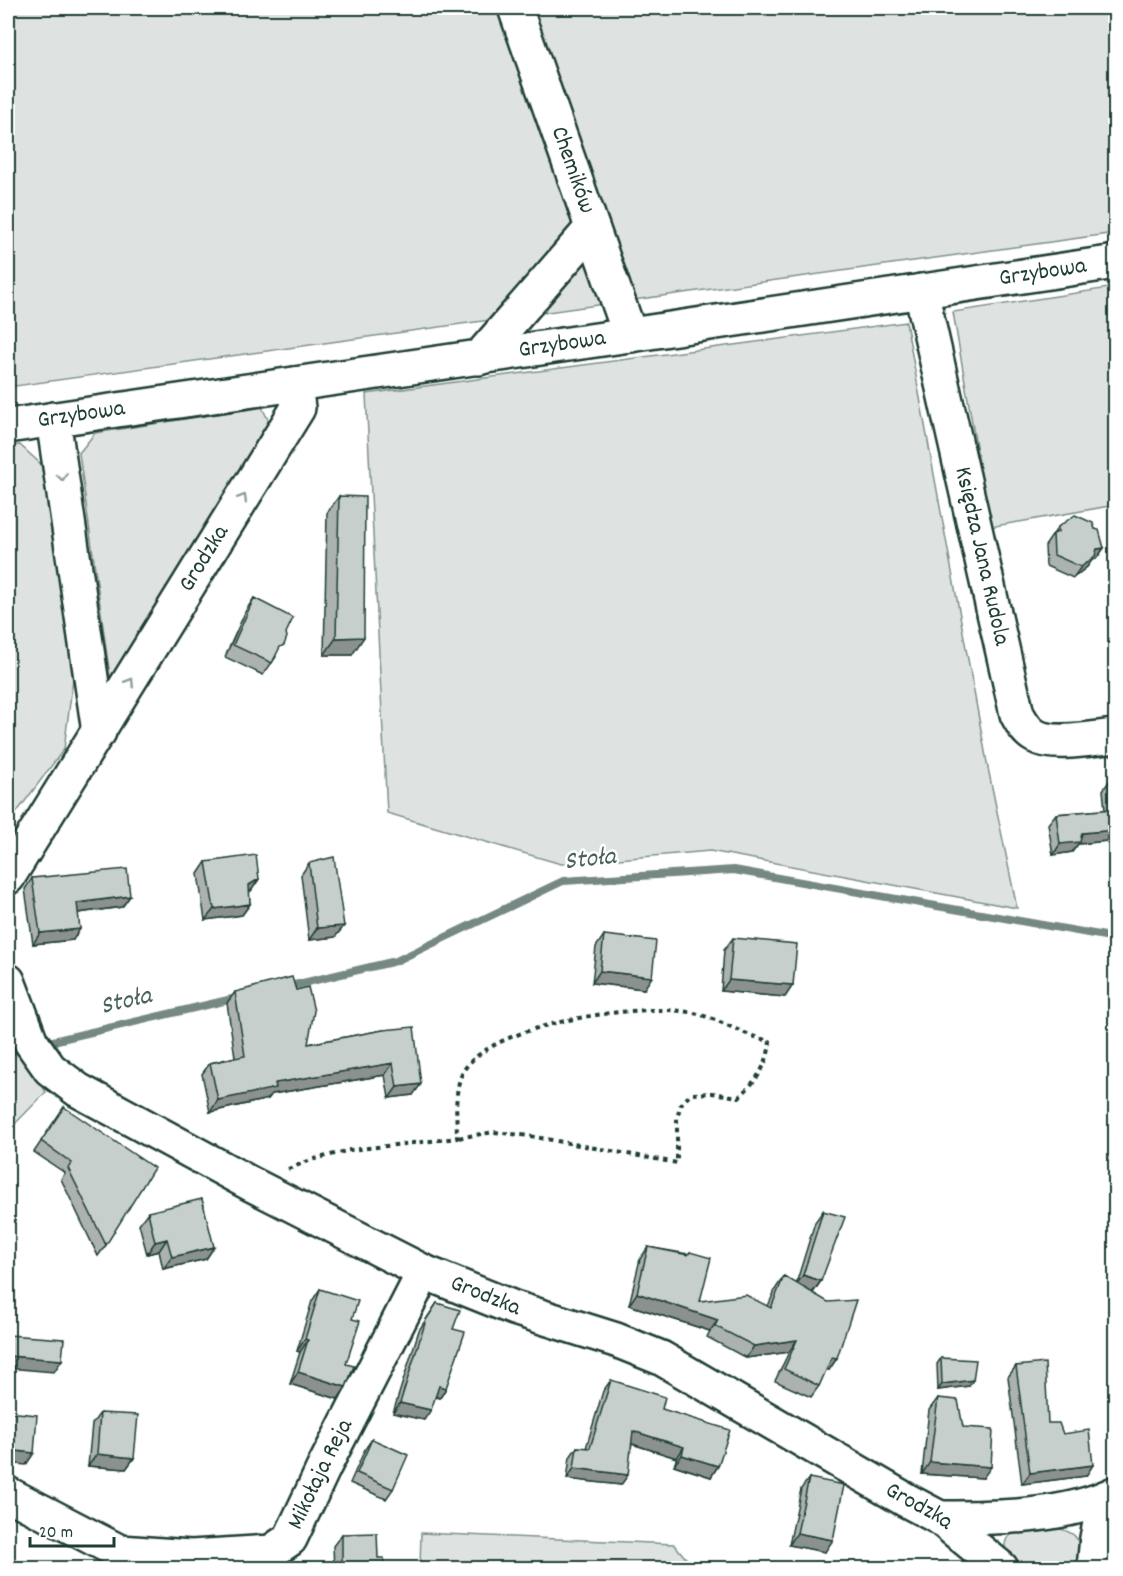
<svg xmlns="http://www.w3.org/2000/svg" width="1123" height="1576" viewBox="0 0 1123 1576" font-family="Dekko,sans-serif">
<rect width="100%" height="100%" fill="#fff"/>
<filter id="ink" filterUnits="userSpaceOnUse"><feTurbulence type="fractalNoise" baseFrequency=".0167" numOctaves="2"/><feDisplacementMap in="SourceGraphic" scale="12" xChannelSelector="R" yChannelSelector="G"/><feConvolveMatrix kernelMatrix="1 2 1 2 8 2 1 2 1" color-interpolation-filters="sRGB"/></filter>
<g filter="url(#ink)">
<path fill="#dee3e2" stroke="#7e908b" stroke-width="1.5" d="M8,8H1115V233L8,387Z
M1115,287V505L990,527L953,312Z
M906,322L988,768L1017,908L710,851L561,864L387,813L366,394Z
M262,407L270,424L111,684L79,453L95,433Z
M20,445L44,467L76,656L64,749L8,824V446Z
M8,1030L46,1092L8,1131Z
M1049,1527C1081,1531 1081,1540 1078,1568H1018C1008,1558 996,1542 1015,1532C1023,1527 1040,1528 1049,1527Z
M421,1533L674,1544L694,1568H420Z"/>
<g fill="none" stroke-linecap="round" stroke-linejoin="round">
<path stroke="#758883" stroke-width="8" d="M286,987L396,961L563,881L734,870L1116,938
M53,1041L241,997
M8,1052L25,1048"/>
<g stroke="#1f3d34" stroke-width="38">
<g id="minor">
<path id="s1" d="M515,8L630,335"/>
<path id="s2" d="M921,291L1017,714C1022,723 1026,731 1035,736C1054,747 1094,738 1116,736"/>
<path d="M479,358L592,228"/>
<path d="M53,419L99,732"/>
<path id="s3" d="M8,426L630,335L1116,262"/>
<path id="s4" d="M8,877L298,408L295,384"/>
<path id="s5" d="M8,981L31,1042L50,1069L78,1090L251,1184L424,1272L514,1308L616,1340L661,1358L906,1500L940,1518L1001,1568"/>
<path id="s6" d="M8,1494L120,1552L191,1557L271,1552L290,1539L325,1465L424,1272"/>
<path d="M940,1518C995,1518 1065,1518 1116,1493"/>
<path d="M1094,1568L1097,1538L1105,1498"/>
</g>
</g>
<path stroke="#1f3d34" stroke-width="4" stroke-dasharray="4.5 4.5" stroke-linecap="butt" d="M288,1169L311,1160L350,1150L457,1138C457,1117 453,1089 464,1070C493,1023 648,1000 698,1014C723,1021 745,1036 770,1041C768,1066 756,1081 739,1097L712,1093L691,1094L681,1104L677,1118V1163L530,1136L494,1132L457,1138"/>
<use href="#minor" stroke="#fff" stroke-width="33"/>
</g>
<path fill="#abb2af" stroke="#1f3d34" stroke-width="1.5" d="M339,496L352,655H324L327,513Z
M1058,527L1095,529L1104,548L1096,559L1092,560L1087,567L1073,578L1046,566L1045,546Z
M254,598L276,657L263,675L225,657L246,610Z
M1116,779V840L1078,844L1072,852L1053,855L1048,824L1056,814L1105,810L1103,790L1110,780Z
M206,862L259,879L251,891L249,892L250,904L242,915L205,920L198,874Z
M309,863L344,926L335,937L309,940L301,875Z
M32,878L130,896L122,907L78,913L73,940L33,944L25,889Z
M604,935L644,989L592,983L596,947Z
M733,938L793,985L785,997L721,991L724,950Z
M235,992L308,1044L383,1030L413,1095L389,1098L385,1075L272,1094L268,1099L210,1112L202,1074L210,1063L235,1057L227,1003Z
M64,1107L106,1245L98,1256L61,1179L65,1173L34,1152Z
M823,1211L821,1281L813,1293L837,1358L829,1370L826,1369L819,1386L811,1397L775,1381L789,1352L746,1358L707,1337L710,1331L629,1305L640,1259L648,1247L688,1254L690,1252L700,1301L768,1306L776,1288L784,1276L796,1284L815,1222Z
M148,1212L214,1247L206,1259L163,1269L159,1251L147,1254L139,1224Z
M320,1289L352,1319L346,1364V1387L338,1399L290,1384L300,1352L297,1351L312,1301Z
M437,1303L453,1329L446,1388L440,1398L435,1396L424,1420L393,1413L419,1330Z
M941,1358L969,1386L938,1390L937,1364Z
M1016,1366L1048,1423L1063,1434L1086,1476L1022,1484L1008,1377Z
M611,1380L662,1409L718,1466L711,1477L674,1465L677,1458L632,1444L621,1485L567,1479L570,1457L577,1447L586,1448L603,1391Z
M938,1398L963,1427L983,1478L922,1474L929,1410Z
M100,1413L134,1458L126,1469L88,1466L92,1424Z
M372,1439L393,1489L386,1499L350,1483L365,1449Z
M809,1478L825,1552L789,1545L801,1489Z
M342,1534L378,1558L384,1569H334L333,1546Z"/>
<path fill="#8b918f" stroke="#1f3d34" stroke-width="1.5" d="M1104,548L1096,559L1092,560L1087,567L1073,578L1081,567L1097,549Z
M364,637L352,655H324L336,638Z
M1116,830V840L1078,844L1072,852L1053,855L1060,844L1082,833Z
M259,879L251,891L240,897L249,885Z
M130,896L122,907L70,914L77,903Z
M250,904L242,915L205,920L214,909Z
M344,926L335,937L309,940L317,928Z
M80,929L73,940L33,944L40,933Z
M600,971L652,977L644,989L592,983Z
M729,980L793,985L785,997L721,991Z
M393,1063L385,1075L272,1094L268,1099L210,1112L218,1100L275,1083Z
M421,1084L413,1095L389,1098L397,1087Z
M167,1239L159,1251L147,1254L155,1242Z
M214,1247L206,1259L163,1269L172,1257Z
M803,1275L821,1281L812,1293L795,1287Z
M637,1293L718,1320L710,1331L629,1305Z
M305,1339L308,1340L300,1352L297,1351Z
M797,1340L789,1352L746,1358L754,1346Z
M8,1356L62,1360L54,1372L8,1368Z
M832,1357L837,1358L829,1370L824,1368Z
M298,1372L346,1387L338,1399L290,1384Z
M973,1380L969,1386L938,1390L942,1384Z
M439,1386L446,1388L440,1398L432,1395Z
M400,1403L431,1410L424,1420L393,1413Z
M633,1431L684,1447L677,1458L626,1442Z
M8,1450L34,1453L26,1465L8,1463Z
M97,1454L134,1458L126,1469L88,1466Z
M682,1455L718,1466L711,1477L674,1465Z
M930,1462L991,1467L983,1478L922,1474Z
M1093,1465L1086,1476L1022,1484L1030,1473Z
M574,1468L628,1475L621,1485L567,1479Z
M797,1533L833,1540L825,1552L789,1545Z"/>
<path fill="#c7cfcc" stroke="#1f3d34" stroke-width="1.5" d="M339,496L365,497L364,637L336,638Z
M1075,515L1093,523L1095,529L1099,530L1104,548L1097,549L1095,556L1081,567L1054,555L1053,534L1058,532V527Z
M254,598L293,618L286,633L287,637L284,645L280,647L272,663L233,645Z
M1116,779V830L1082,833L1080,842L1060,844L1056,814L1113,809L1110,780Z
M256,855L259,879L249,885L250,904L214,909L206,862Z
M334,857L344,926L317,928L309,863Z
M127,869L130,896L77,903L80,929L40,933L32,878Z
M604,935L656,941L652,977L600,971Z
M733,938L797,944L793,985L729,980Z
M292,977L296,990L308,987L314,1011L308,1044L383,1030L414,1027L421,1084L397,1087L393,1063L275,1083L276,1088L218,1100L210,1063L245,1056L235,992Z
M64,1107L154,1168L106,1245L68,1168L72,1163L41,1141Z
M202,1199L214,1247L172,1257L167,1239L155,1242L148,1212Z
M823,1211L845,1217L821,1281L803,1275Z
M648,1247L688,1255L690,1252L711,1258L700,1301L746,1295L771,1308L784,1276L828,1302L856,1300L837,1358L832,1357L819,1386L784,1369L797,1340L754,1346L715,1326L718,1320L637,1293Z
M320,1289L358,1301L352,1319L360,1321L346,1364L354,1366L346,1387L298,1372L308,1340L305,1339Z
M437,1303L460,1310L453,1329L465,1332L446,1388L439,1386L431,1410L400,1403L426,1320Z
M8,1335L64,1339L62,1360L8,1356Z
M941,1358L976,1360L973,1380L942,1384Z
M1045,1363L1048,1423H1059L1063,1434L1089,1430L1093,1465L1030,1473L1016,1366Z
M611,1380L665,1397L662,1409L730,1430L718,1466L682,1455L684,1447L633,1431L628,1475L574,1468L577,1447L590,1448Z
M938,1398L958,1400L963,1427L993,1429L991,1467L930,1462Z
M8,1412L37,1415L34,1453L8,1450Z
M100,1413L138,1415L134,1458L97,1454Z
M372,1439L408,1455L393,1489L357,1473Z
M809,1478L844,1485L833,1540L797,1533Z
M377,1533L378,1558H384V1569H342V1534Z"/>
<defs><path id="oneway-chevron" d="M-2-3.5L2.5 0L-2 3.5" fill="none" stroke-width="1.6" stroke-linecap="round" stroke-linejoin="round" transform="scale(1.5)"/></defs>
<g stroke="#8f9e9a">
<use href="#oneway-chevron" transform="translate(62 477) rotate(82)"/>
<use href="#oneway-chevron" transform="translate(243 498) rotate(-58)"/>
<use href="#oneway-chevron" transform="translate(130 682) rotate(-58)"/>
</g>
</g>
<g text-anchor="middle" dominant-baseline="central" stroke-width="5" stroke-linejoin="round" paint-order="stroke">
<g font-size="24" fill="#1f3d34" stroke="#fff">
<text stroke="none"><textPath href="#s1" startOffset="172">Chemików</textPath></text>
<text stroke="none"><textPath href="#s3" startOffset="1046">Grzybowa</textPath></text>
<text stroke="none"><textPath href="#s3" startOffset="560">Grzybowa</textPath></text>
<text stroke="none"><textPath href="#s3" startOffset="74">Grzybowa</textPath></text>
<text stroke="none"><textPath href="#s2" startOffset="272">Księdza Jana Rudola</textPath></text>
<text stroke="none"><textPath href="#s4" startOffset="374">Grodzka</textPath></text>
<text stroke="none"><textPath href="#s5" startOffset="590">Grodzka</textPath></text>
<text stroke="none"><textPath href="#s6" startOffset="372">Mikołaja Reja</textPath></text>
<text stroke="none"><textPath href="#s5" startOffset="1074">Grodzka</textPath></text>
</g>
<g font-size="26" font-style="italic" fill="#4a625b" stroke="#fff">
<text transform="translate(590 860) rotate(-6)">Stoła</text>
<text transform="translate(126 1002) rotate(-13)">Stoła</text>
</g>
</g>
<rect width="1123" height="1576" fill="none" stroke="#fff" stroke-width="30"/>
<rect x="15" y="15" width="1093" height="1546" fill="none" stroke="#1f3d34" stroke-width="2" filter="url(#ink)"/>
<path d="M30 1537v9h84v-9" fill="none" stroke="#1f3d34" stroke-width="3"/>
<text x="39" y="1537" font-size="18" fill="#1f3d34" stroke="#ffffff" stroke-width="4.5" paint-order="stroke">20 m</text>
</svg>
